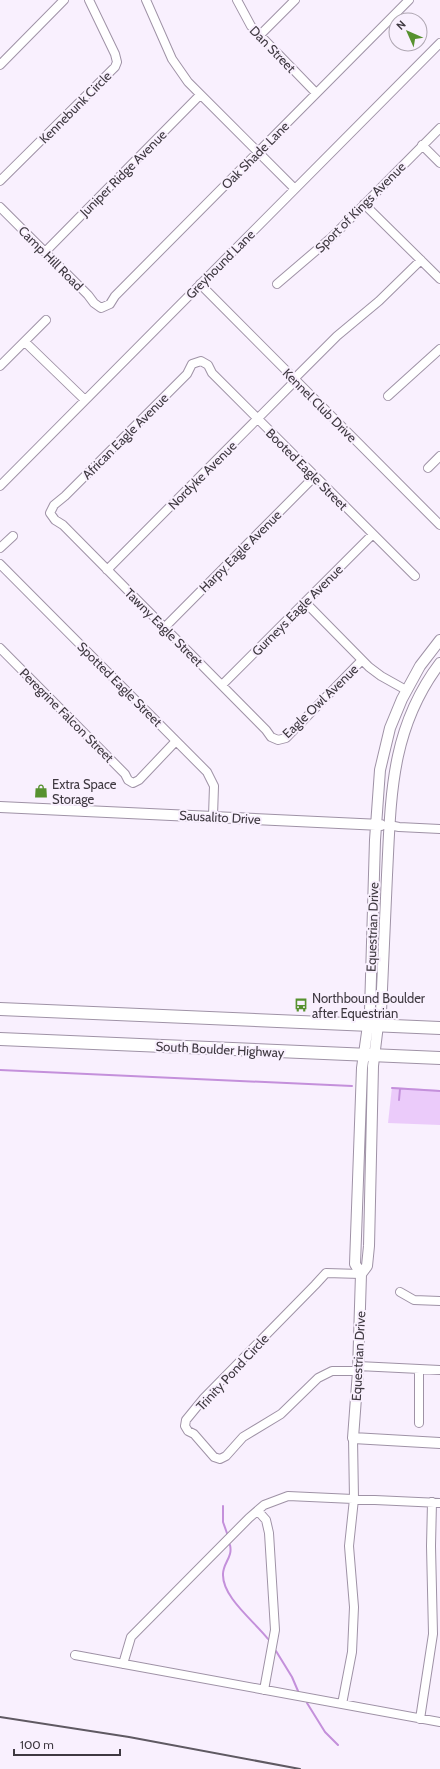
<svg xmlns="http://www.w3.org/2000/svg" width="440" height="1769" viewBox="0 0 440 1769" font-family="Cabin,sans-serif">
<rect width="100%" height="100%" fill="#f9f0fe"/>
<path fill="#ebcbfa" d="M392,1087L440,1090V1125L388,1123Z"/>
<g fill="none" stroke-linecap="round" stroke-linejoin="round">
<path stroke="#c490db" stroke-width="2" d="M0,1070L352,1086
M392,1088L440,1091
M399,1100L400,1089
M223,1506V1522L228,1536
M230,1545C233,1557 223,1563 223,1574C222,1597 254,1621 268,1639
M276,1651L292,1677L298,1691
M307,1703L325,1732L338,1745"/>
<g stroke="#9f92a6" stroke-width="10">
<path id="minor" d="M146,0L172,59L188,82L295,189
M237,0L251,26L316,93
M259,36L295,0
M0,65L64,0
M422,145L440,163
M0,181L115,67L117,62L115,54L89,0
M364,204L440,279
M0,207L88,295L94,303L101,308L110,304L115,296L409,0
M45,252L200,95
M200,284L440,525
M277,284L332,237L440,128
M25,342L85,400
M0,366L46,320
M294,379L337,336L379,301L421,260
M388,396L440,349
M428,468L440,456
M0,486L440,43
M0,548L13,536
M0,564L207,772L214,786L213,816
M107,570L296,380
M305,602L369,667L381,676L406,690
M165,627L315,476
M0,648L125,774L128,780L133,783L139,780L176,741
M362,660L286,738L278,740L271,737L266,730L63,525L55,520L50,513L54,505L65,496L187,374L192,364L201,361L208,365L212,373L415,576
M222,685L373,534
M389,825L399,827L440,829
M400,1292L414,1300L440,1301
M358,1366L440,1370
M358,1371H332L318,1378L281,1414L243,1437L226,1456L220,1459L214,1457L194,1434L188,1431L185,1426L186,1420L204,1398L315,1285L326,1273L361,1274
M419,1423V1369
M258,1511L266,1520L269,1533L275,1630L264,1690
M75,1655L440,1722
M123,1664L131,1637L249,1518L264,1505L288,1496L440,1503
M342,1704L352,1652L354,1607L349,1546L354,1499L353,1438
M420,1719L433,1634L431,1546L432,1502"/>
</g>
<g stroke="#9f92a6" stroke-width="12">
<path id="tertiary" d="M440,663C390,729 391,797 387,875C385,921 383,966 381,1012L378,1025L373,1066L369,1246L367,1266L361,1274L358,1371L353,1438L440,1443
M0,807L381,825
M361,1274L355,1264L362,1068L370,1011L375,840L380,770L390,728L402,699L420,666L440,640"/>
</g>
<g stroke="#9f92a6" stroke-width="14">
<path id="primary" d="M0,1009L440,1028
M0,1039L440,1058"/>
</g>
<use href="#minor" stroke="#fff" stroke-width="8"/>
<use href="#tertiary" stroke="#fff" stroke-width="10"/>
<use href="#primary" stroke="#fff" stroke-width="12"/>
<path stroke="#5f5962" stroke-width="2" d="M0,1717L129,1737L300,1769"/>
</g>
<defs>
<g id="shop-bare" transform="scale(1.08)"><path d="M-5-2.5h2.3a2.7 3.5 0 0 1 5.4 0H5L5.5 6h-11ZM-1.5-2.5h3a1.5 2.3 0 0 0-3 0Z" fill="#57912f" stroke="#f9f0fe" stroke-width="2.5" paint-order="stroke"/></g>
<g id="bus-bare" transform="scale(1.08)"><path d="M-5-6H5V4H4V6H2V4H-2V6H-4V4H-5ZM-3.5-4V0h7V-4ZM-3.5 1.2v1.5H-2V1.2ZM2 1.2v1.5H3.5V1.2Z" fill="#57912f" stroke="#f9f0fe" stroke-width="2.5" paint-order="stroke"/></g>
</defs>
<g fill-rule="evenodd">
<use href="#shop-bare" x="41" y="791"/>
<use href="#bus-bare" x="301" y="1005"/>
</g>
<g text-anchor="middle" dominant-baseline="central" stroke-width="4" stroke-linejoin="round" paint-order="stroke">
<g font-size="13" fill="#3f3941" stroke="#f9f0fe">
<text transform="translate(273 49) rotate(46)">Dan Street</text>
<text transform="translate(75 107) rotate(-45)">Kennebunk Circle</text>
<text transform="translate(255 155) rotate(-45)">Oak Shade Lane</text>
<text transform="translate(123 173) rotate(-45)">Juniper Ridge Avenue</text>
<text transform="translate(360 207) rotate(-45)">Sport of Kings Avenue</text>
<text transform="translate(51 258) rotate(45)">Camp Hill Road</text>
<text transform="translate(220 264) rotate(-45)">Greyhound Lane</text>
<text transform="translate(320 405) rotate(45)">Kennel Club Drive</text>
<text transform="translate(125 436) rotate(-45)">African Eagle Avenue</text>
<text transform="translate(307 469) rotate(45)">Booted Eagle Street</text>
<text transform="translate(202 475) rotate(-45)">Nordyke Avenue</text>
<text transform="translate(240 551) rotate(-45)">Harpy Eagle Avenue</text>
<text transform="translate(297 610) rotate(-45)">Gurneys Eagle Avenue</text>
<text transform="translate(164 627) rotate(45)">Tawny Eagle Street</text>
<text transform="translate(120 684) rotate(45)">Spotted Eagle Street</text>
<text transform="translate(320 701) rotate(-44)">Eagle Owl Avenue</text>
<text transform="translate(67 715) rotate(45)">Peregrine Falcon Street</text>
<text transform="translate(220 817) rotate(3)">Sausalito Drive</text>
<text transform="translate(372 927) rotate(-88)">Equestrian Drive</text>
<text transform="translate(220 1049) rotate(3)">South Boulder Highway</text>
<text transform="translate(358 1356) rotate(-87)">Equestrian Drive</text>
<text transform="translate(232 1372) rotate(-47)">Trinity Pond Circle</text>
</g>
<g font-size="13" fill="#3f3941" stroke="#f9f0fe" text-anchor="start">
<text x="52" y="784">Extra Space<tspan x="52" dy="15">Storage</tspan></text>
<text x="312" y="998">Northbound Boulder<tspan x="312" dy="15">after Equestrian</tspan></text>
</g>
</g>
<g transform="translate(408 32) rotate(315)"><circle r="19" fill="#f9f0fe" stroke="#afa7b2"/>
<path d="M0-3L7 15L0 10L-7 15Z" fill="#57912f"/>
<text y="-6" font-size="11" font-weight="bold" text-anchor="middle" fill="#3f3941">N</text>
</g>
<path d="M14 1749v6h106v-6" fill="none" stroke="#3f3941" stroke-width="2"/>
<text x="20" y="1749" font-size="12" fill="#3f3941" stroke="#f9f0fe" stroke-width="3" paint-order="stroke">100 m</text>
</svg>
